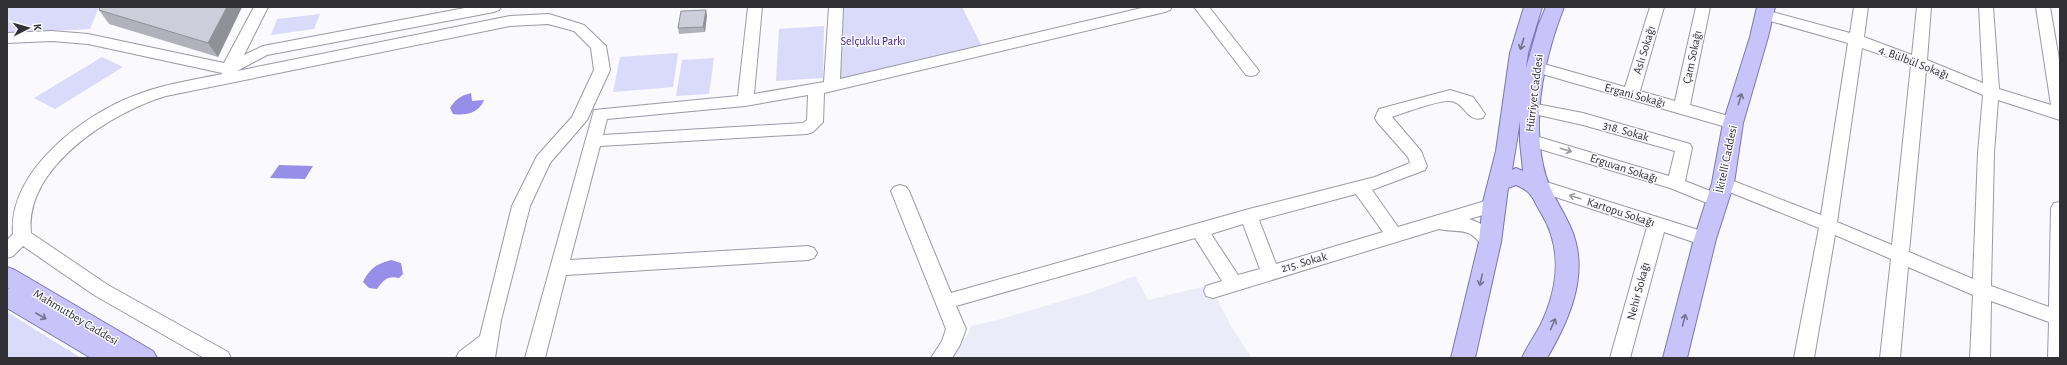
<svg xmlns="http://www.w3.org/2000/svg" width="2067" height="365" viewBox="0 0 2067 365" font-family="'Alegreya Sans',sans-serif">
<rect width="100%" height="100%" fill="#f9f9fe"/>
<path fill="#ececf8" d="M1135,276L1148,300L1210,285L1232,328L1252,358H952L967,336L971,326L997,320L1089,293Z"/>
<path fill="#dadafa" d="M7,7H99L90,29L7,33Z
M839,7H962L984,50L832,86Z
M320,14L314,29L271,35L277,19Z
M824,26L823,78L776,81L779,29Z
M678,53L673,87L613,92L620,57Z
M102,57L123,67L55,109L34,98Z
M714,58L709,94L676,96L682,60Z
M7,312L81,358H7Z"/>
<path fill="#968ee8" d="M471,93L472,101L484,100C479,113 466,116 453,114L450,108C456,99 460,96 471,93Z
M279,165L313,166L305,179L270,178Z
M391,260L401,263L403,274L399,278C388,275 383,280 377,289L369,288L363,282C370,268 377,264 391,260Z"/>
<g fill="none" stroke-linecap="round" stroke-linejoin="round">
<g stroke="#9a9aa6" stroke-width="2">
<path id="minor" d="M254,7H268L244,55L263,46L470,7H501L499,10L494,12L267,55L237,71L510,16L549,14L584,25L606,46L610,70L587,120L550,163L530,206L501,320L495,358H456L459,352L480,336L512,206L537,156L572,117L594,70L591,48L574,31L548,24L510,26L166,96C112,112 24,167 31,233L108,285L228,352L231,358H204L94,295L23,246L13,256L7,258V240L13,234C8,171 84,114 136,95C164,84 193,80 222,74V73L88,44L52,41L7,43V33L52,31L88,34L224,63Z
M748,7H762L754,94L824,82L829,7H843L840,79L1146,7H1172L1170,10L1165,12L824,93L823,122L813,132L807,134L600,146L570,260L808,246L814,248L817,253L814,258L808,260L566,275L545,358H525L594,110L738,96ZM808,95L807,120L803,123L603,135L607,119L745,106Z
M1194,7H1209L1256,67L1259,71L1256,75L1251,76L1246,75Z
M1650,7H1664L1640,91L1675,101L1696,7H1710L1690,105L1739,119L1741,123L1739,127L1733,129L1532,71L1529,67L1532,63L1537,62L1625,87Z
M1854,7H1868L1864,37L1912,55L1917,7H1931L1927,60L1983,83L1979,7H1993L1999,89L2051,105L2036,7H2050L2060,65V120L1998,100L1994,153L1991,286L2049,307L2051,208L2054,203L2060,202V358H2048L2049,322L1991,301L1990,358H1970L1973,295L1908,267L1900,358H1880L1891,259L1835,235L1814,358H1794L1819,228L1717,187L1714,183L1717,179L1723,177L1821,215L1848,43L1760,18L1758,15L1760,12L1765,10L1850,33ZM1862,48L1911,65L1892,245L1837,222ZM1926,71L1983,95L1978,153L1973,279L1909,252Z
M1450,90L1473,97L1485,114L1483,118C1466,123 1465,101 1449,101C1440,100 1403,113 1392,117L1421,151L1427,166L1425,170L1372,190L1398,227L1482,202L1494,196L1500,197L1503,202L1494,212L1469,219C1482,223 1492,230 1499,242L1496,247C1483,251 1480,240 1470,234C1461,229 1449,232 1439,229L1213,298L1206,296L1204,291L1206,286L1222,281L1195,238L956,306L966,329L960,345L952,358H931L942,341L946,329L891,191L894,187L900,185L906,187L909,191L951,293L1249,209L1375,177L1410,163L1408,157L1377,122L1375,118L1379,109ZM1356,194L1383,232L1276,264L1259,220ZM1243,224L1260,269L1238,275L1211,234Z
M1531,103L1583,113L1690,144L1692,148L1685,181L1723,196L1726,201L1723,206L1717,207L1670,188L1523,144L1521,140L1523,136L1529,134L1669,176L1675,151L1583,125L1525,112L1523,108L1525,104Z
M1537,179L1711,234L1714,239L1711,244L1705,246L1664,232L1630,358H1610L1647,227L1531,189L1528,185L1531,181Z"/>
</g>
<g stroke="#7b77b2" stroke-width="2">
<path id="major" d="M1524,7H1542L1528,53L1526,68L1538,26L1546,7H1564C1545,56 1532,113 1543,165C1548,190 1560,204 1570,226C1591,271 1570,319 1547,358H1522C1527,347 1534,337 1540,326C1558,289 1563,249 1541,213C1532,198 1533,192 1516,185L1508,188L1501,242L1475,358H1451L1479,242L1483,202L1496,151L1510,53ZM1520,121V142L1523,171L1516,168L1512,170Z
M1757,7H1775L1768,37L1743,123L1734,183L1716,239L1687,358H1663L1694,239L1712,183L1723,123L1750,37Z
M7,267L15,270L153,351L157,358H91L7,308V288L10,289L7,287Z"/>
</g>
<use href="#minor" fill="#fff" fill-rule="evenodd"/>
<use href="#major" fill="#c8c4f9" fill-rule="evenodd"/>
</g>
<path fill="#b1b1bb" d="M242,7L218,57L109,24L99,10Z
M707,15L705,32L679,34L678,28Z"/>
<path fill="#909099" d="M227,7H242L218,57L208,43Z
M706,10L707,15L705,32L703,27Z"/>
<path fill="#ceceda" stroke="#909099" d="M100,7H227L208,43L99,10Z
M706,10L703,27L678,28L681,11Z"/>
<defs><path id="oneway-shaft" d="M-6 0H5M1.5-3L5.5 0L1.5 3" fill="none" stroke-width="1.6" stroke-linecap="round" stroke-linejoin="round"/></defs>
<g stroke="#74738d">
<use href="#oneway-shaft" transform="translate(1522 44) rotate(107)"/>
<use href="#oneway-shaft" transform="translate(1740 99) rotate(-73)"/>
<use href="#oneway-shaft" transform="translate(1481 280) rotate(103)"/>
<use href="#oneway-shaft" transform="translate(41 316) rotate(30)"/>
<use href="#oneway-shaft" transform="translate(1684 320) rotate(-76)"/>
<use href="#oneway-shaft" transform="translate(1553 324) rotate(-66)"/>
</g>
<g stroke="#98989a">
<use href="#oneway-shaft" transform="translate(1566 150) rotate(17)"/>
<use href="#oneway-shaft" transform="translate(1575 197) rotate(-162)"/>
</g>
<g text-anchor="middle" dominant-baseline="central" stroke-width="3" stroke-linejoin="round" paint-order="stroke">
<g font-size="12" fill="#371c84" stroke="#f9f9fe">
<text x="873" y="41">Selçuklu Parkı</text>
</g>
<g font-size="12" fill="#303035" stroke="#f9f9fe">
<text transform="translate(1644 50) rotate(-73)">Aslı Sokağı</text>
<text transform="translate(1692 57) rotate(-78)">Çam Sokağı</text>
<text transform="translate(1914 62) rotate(21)">4. Bülbül Sokağı</text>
<text transform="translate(1534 93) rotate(-83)">Hürriyet Caddesi</text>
<text transform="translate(1635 95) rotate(15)">Ergani Sokağı</text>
<text transform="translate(1626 131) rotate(16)">318. Sokak</text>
<text transform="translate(1726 159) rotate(-78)">İkitelli Caddesi</text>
<text transform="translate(1624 168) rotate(18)">Erguvan Sokağı</text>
<text transform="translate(1621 212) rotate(18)">Kartopu Sokağı</text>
<text transform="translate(1304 262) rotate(-16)">215. Sokak</text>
<text transform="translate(1638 291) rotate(-75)">Nehir Sokağı</text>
<text transform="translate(76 317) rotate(31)">Mahmutbey Caddesi</text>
</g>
</g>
<rect width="2067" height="365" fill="none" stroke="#303035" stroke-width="16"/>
<g transform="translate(28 28) rotate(84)" stroke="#f9f9fe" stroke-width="3" paint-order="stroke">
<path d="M0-3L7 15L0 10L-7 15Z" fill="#303035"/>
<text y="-6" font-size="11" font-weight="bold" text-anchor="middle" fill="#303035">K</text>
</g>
</svg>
